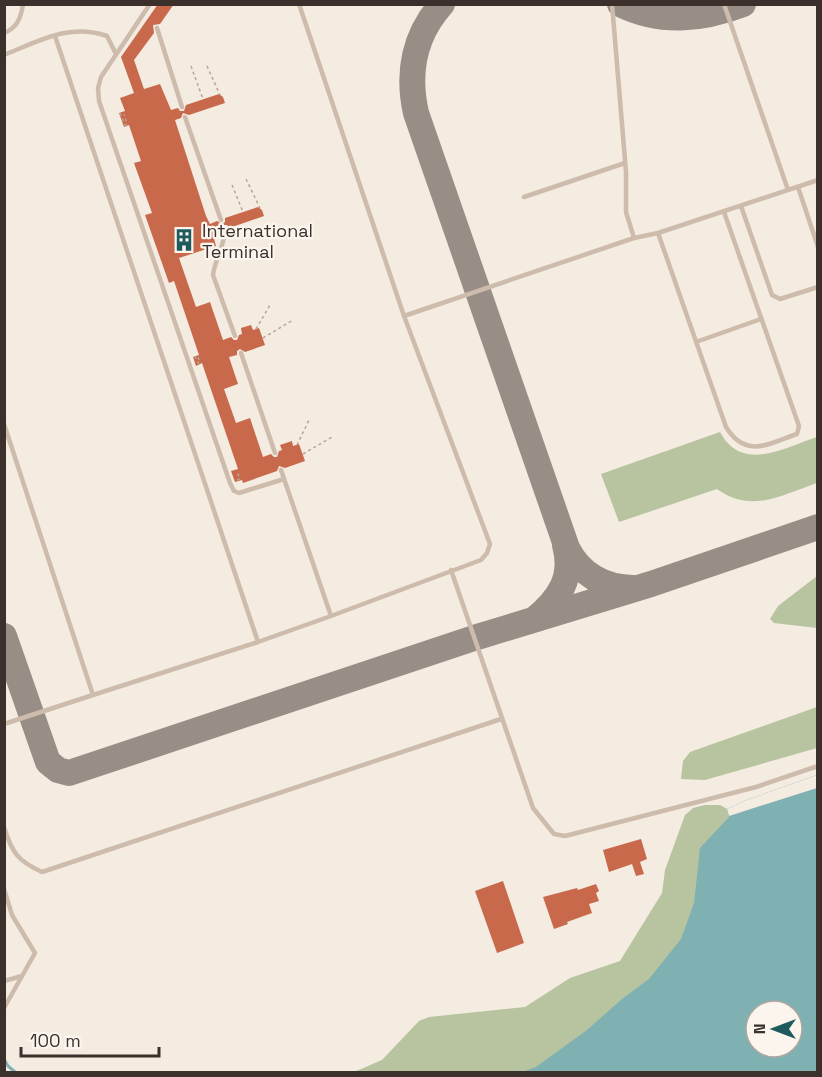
<svg xmlns="http://www.w3.org/2000/svg" width="822" height="1077" viewBox="0 0 822 1077" font-family="'Space Grotesk',sans-serif">
<rect width="100%" height="100%" fill="#f4ebe1"/>
<path fill="#b8c4a0" fill-rule="evenodd" d="M720,432C742,473 784,448 817,437V483C782,495 751,514 717,489L619,522L601,474Z
M817,576V628L774,623L770,619L778,606Z
M817,707V748L705,780L681,779L683,761L690,752Z
M817,775V1072H354L382,1060L419,1021L429,1017L525,1007L570,978L620,961L662,893L665,870L685,815L693,808L705,805H720L727,809L744,801ZM756,1011H792V1047H756Z"/>
<path fill="#7fb0b2" fill-rule="evenodd" d="M817,775V1072H522L536,1067L587,1030L622,999L649,979L681,939L694,903L700,848L729,817L727,809L744,801ZM756,1011H792V1047H756Z"/>
<path fill="#f4ebe1" d="M817,775V788L729,816L727,809L744,801Z"/>
<g fill="none" stroke-linecap="round" stroke-linejoin="round">
<path stroke="#7fb0b2" stroke-width="3" d="M4,1059L8,1066L15,1072"/>
<path stroke="#988e86" stroke-width="26" d="M442,4C414,35 407,73 416,113L567,548C580,574 604,588 633,588
M620,4C661,24 701,20 743,4
M535,619C559,599 574,578 565,545
M4,636L48,762L58,770L69,773L474,638L651,584L818,527"/>
</g>
<path fill="#c8694b" d="M158,4H174L160,24L153,25L154,33L134,60L144,89L160,84L171,110L178,108L180,111H184L186,105L219,94L223,97L225,103L189,115L183,113L181,118L175,120L206,216L210,224L217,221L222,224L225,222V218L258,207L262,210L264,216L229,228L227,225H223L220,231L213,235L216,246L179,258L196,307L210,302L223,340L231,337L234,340H237L239,335L242,334L241,328L251,325L253,330L259,328L265,345L245,352L240,349L237,351V355L229,357L238,384L224,389L236,423L250,418L263,457L271,454L274,457H277L279,451L282,450L280,445L292,441L293,446L299,444L305,461L285,468L279,466L277,471L243,483L242,480L235,482L231,471L238,469L202,363L196,366L193,357L199,355L174,281L169,283L145,215L152,213L134,163L141,161L129,125L124,127L119,113L125,111L120,98L134,93L121,57Z
M641,839L647,859L640,862L644,874L636,876L632,864L609,872L603,850Z
M503,881L524,943L497,953L475,891Z
M596,884L599,891L596,893L599,901L589,904L592,913L567,922L568,924L554,929L543,897L577,888L578,890Z"/>
<g fill="none" stroke-linecap="round" stroke-linejoin="round">
<path stroke="#b9a596" stroke-width="1.5" stroke-dasharray="3 3" stroke-linecap="butt" d="M191,66L203,99
M207,66L220,95
M120,113L125,125L127,124L124,114
M246,179L260,208
M232,185L243,212
M256,329L270,305
M263,338L293,320
M195,356L198,363L200,362L198,357
M297,445L309,420
M303,454L332,437
M237,480L240,479L237,472"/>
<path stroke="#cdbbac" stroke-width="4.5" d="M150,4L101,77L98,88L99,101L230,483L234,491L239,493L284,479
M612,4L626,172V212L634,238
M724,4L788,190
M157,28L182,107
M4,33C17,28 21,18 23,4
M55,36L258,642L331,616
M4,55C39,41 69,23 107,36L116,54
M185,117L221,220
M798,187L818,247
M524,197L625,163
M741,206L772,295L780,299L818,287
M225,229C225,245 215,259 213,275L235,336
M658,233L726,427C746,459 768,444 797,434L799,426L724,212
M404,316L634,238L658,233L818,180
M696,342L761,319
M241,353L275,453
M4,424L93,695L258,642
M281,470L331,616L481,560L487,553L490,544L404,316L299,4
M451,570L533,808L554,834L565,836L756,787L818,766
M4,724L93,695
M4,827C12,853 18,861 42,872L501,719
M4,889L12,915L35,953L4,1008
M4,981L22,976"/>
</g>
<defs>
<g id="building-bare" transform="scale(1.8)"><path d="M-4-6H4V6H1V3H-1V6H-4ZM-2.5-4.3h1.7v1.8h-1.7ZM.8-4.3h1.7v1.8H.8ZM-2.5-1h1.7V.8h-1.7ZM.8-1h1.7V.8H.8Z" fill="#1f5a5e" stroke="#fbf5ee" stroke-width="2.5" paint-order="stroke"/></g>
</defs>
<g fill-rule="evenodd">
<use href="#building-bare" x="184" y="240"/>
</g>
<g text-anchor="middle" dominant-baseline="central" stroke-width="4.5" stroke-linejoin="round" paint-order="stroke">
<g font-size="18" fill="#3b302b" stroke="#fbf5ee" text-anchor="start">
<text x="202" y="230">International<tspan x="202" dy="21">Terminal</tspan></text>
</g>
</g>
<rect width="822" height="1077" fill="none" stroke="#3b302b" stroke-width="12"/>
<g transform="translate(774 1029) rotate(270)"><circle r="28" fill="#fbf5ee" stroke="#aea6a0" stroke-width="1.5"/>
<path d="M0-4.5L10 22L0 15L-10 22Z" fill="#1f5a5e"/>
<text y="-9" font-size="16" font-weight="bold" text-anchor="middle" fill="#3b302b">N</text>
</g>
<path d="M21 1047v9h138v-9" fill="none" stroke="#3b302b" stroke-width="3"/>
<text x="30" y="1047" font-size="18" fill="#3b302b" stroke="#fbf5ee" stroke-width="4.5" paint-order="stroke">100 m</text>
</svg>
